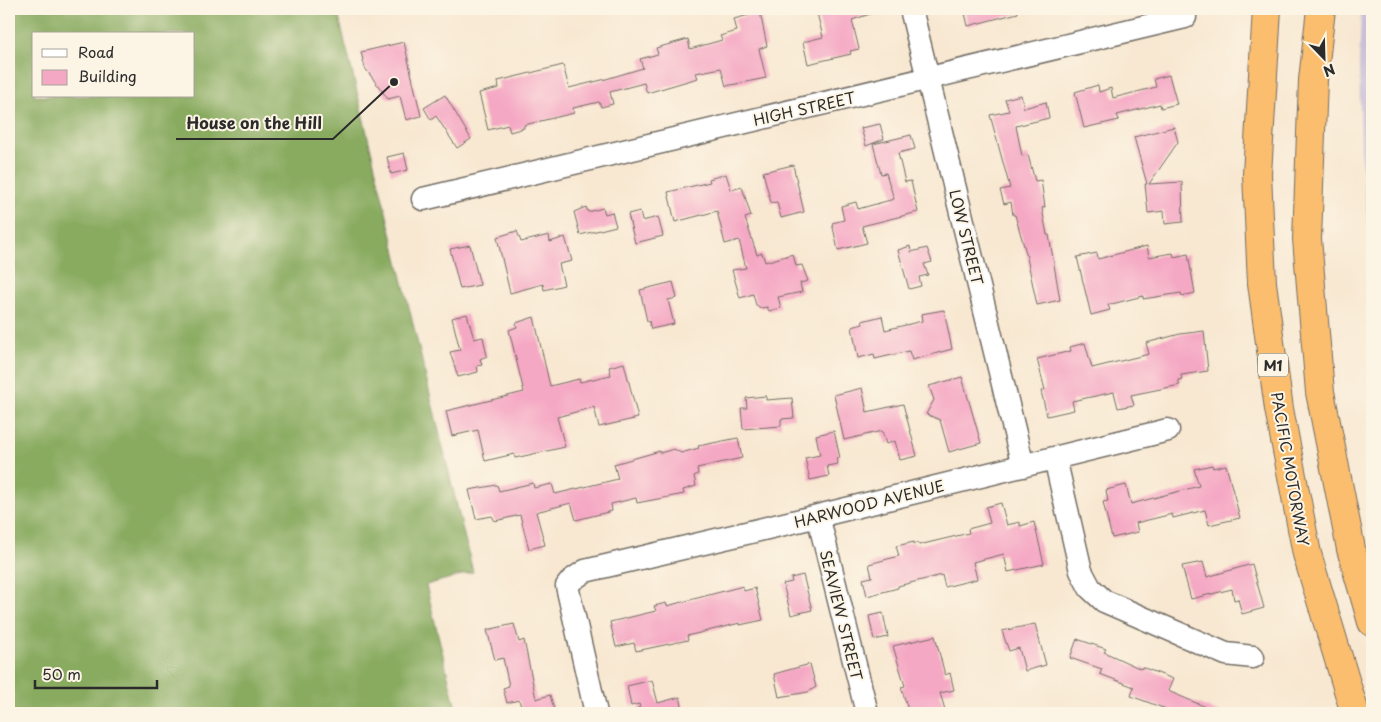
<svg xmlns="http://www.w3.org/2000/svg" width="1381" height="722" viewBox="0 0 1381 722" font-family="'Playpen Sans',sans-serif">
<rect width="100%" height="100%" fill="#fcf5e5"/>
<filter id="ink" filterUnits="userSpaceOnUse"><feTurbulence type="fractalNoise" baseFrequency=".02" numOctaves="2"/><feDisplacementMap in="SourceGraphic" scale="10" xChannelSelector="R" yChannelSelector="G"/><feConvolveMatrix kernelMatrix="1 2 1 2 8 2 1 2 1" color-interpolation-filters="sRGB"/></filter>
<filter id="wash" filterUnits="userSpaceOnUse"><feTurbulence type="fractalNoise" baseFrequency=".0096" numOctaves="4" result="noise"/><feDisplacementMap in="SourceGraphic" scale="20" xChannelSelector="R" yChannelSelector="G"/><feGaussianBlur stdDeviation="1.12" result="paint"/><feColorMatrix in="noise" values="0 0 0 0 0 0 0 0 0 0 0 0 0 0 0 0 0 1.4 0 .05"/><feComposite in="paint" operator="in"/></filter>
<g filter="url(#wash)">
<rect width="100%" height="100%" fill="#f8e8d2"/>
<path fill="#c9bfd7" d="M1361,9H1372V265L1361,157L1359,65Z"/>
<path fill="#89ab60" stroke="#5a6b46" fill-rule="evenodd" d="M9,9H337L473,572L426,585L457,713H9ZM34,34H194V96H34Z"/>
<g id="blocks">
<path fill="#f5a8c4" d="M816,9H876V12L852,20L859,49L850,51L851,54L808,64L803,42L823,37Z
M964,9H1017L1018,13L968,26Z
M760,12L767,46L759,49L766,78L726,86L721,68L696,73L698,78L647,93L644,83L610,92L613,104L601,107L599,102L573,108L574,113L524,125V128L510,132L508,125L488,130L479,93L499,88L498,81L563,65L569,88L606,79L643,68L640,59L658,54L656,48L688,39L690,49L722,40L720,36L737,31L734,19Z
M404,42L421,116L406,120L400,96L388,99L365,68L361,52Z
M1169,75L1177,104L1161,108L1160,104L1117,115L1119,120L1084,128L1075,92L1098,85L1099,92L1111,88L1113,98L1156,87L1154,79Z
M445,95L471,139L457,148L436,116L431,120L424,108Z
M1021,95L1024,108L1046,102L1049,118L1016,126L1022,156L1028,155L1035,181L1041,180L1045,207L1042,208L1047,235H1049L1060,300L1037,305L1026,253L1015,215H1013L1011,202L1004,204L1000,190L1010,188L990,115L1009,111L1005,99Z
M880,124L884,139L866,146L861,128Z
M1174,127L1178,142L1149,184L1182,182L1183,222L1165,224L1164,211L1148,213L1145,184H1147L1134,137Z
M911,135L915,149L898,153L905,182L911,181L918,212L862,226L867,243L838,250L832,223L844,220L841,206L856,202L858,209L894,199L886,173L881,174L873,144Z
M404,153L408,170L391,174L387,157Z
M793,165L804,212L781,218L777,202L771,203L763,172Z
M726,174L731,190L742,187L751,216L745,218L757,255L762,253L765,262L793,254L796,266L802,265L808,281L800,283L802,292L778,297L781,308L769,311L767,307L761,308L756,305L753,294L740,298L732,270L746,268L739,240L725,244L717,211L675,222L668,192L710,182L709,179Z
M586,207L588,212L603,208L605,214L612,212L616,226L580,235L574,212Z
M640,211L642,221L658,217L663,236L635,243L628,214Z
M517,231L521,242L549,235L550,242L565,237L572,261L559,264L564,285L544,290L543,284L510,293L497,237Z
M470,245L480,285L460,289L450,249Z
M910,246L911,252L927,248L932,262L924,264L928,275L919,277L921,286L909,289L898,250Z
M1147,246L1149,257L1173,253L1174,257L1188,254L1195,293L1182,296L1181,293L1143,299V296L1108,305L1110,310L1091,315L1077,257L1097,253L1098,259Z
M673,282L677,298L668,300L674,324L651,329L649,321H647L640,290Z
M944,310L952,349L912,360L909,351L875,359L874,354L858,358L852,327L863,324L862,321L882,316L885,330L922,321L921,314Z
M467,314L474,339L483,337L487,356L480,359L482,365L477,366L478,372L458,377L450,352L460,350L452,318Z
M534,317L550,386L579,379L580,382L611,375L609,367L624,363L638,418L599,427L594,407L557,417L565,447L515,458L514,454L485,461L478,430L452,436L446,411L524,392L509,330L517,327L516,323Z
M1204,331L1208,371L1181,375L1182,379L1178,380L1180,385L1131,395L1134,405L1118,408L1114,392L1072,401L1074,410L1047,416L1041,391L1045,390L1037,359L1071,351L1070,347L1085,343L1092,368L1149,354L1146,343L1180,334Z
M962,377L981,443L949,452L940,420L926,414L934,400L929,386Z
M862,388L867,412L903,404L917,456L900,460L895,441L886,444L882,431L844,440L834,395Z
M766,396V400L792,398L794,418L781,419V426L743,429L741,408H747L746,398Z
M834,431L840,458H837L838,464L827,466L829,476L810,480L805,458L820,455L816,435Z
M738,438L742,458L697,468L698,474L694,476L696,486L683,490L684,494L637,503L636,498L611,504L612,511L576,520L571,503L536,512L545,545L529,549L520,515L495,521L492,516L476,519L469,490L497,485L499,491L533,483L534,488L552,484L555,494L618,479L614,464L660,451V453L674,449L681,453L699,448L698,446Z
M1212,465L1213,468L1226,465L1240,518L1209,525L1205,510L1173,518L1172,514L1136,523L1138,532L1112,538L1103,502L1108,501L1106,490L1126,485L1131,504L1199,486L1194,469Z
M1001,503L1007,525L1020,522V526L1034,522L1044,564L1008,572L1004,554L973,562L977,579L945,587L942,575L898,586V588L867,596L863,579L872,577L869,564L899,556L896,546L914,542V544L918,543L919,545L969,533L968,529L990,523L986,507Z
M1203,562L1207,577L1252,564L1264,608L1242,614L1238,599L1234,600L1232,589L1191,599L1182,566Z
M803,575L812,610L791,615L783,584L792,582L791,578Z
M743,586L744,591L755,588L763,620L740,625V623L687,636L688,640L636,651L634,643L616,647L610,622L656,611L654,606L666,603L667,606Z
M883,613L888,637L874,640L869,616Z
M514,624L519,642L524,640L536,699L550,695L555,713H523L519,700L507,703L503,688L509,686L503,658L495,660L487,630Z
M1035,624L1046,665L1025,671L1019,648L1009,651L1002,631Z
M935,636L945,675L950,673L954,690L940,693L946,713H909L901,687L905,686L893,646Z
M1077,639L1106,649L1104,652L1141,669L1142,667L1173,679L1168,691L1220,713H1164L1166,709L1131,696L1134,687L1100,674L1102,669L1070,658Z
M810,664L816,687L808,692L779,697L774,674Z
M652,680L658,703L680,697L684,713H636V709L640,707L639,704L631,706L627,686Z"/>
</g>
</g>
<g filter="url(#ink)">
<use href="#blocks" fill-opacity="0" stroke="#736d65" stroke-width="1"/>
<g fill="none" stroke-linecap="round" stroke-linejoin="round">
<g stroke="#736d65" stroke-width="25">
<path id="minor" d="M911,9L1023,466
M423,199L1185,17
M1055,458L1081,571L1090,588L1104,601L1226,654L1253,657
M818,516L867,713
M596,713L567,586L572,580L585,571L818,516L1168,430"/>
</g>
<g stroke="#736d65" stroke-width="30">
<path id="highway" d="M1267,9L1257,174L1262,283L1279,409L1307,554L1355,713
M1321,9L1313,80L1307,239L1320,392L1351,549L1372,622"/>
</g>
<use href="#minor" stroke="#fff" stroke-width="22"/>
<use href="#highway" stroke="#fbbe6e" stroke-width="28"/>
</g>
</g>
<g text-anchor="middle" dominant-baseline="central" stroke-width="4" stroke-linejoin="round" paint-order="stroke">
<rect fill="#fcf5e5" stroke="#6a6863" stroke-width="1" x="1258" y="353.5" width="30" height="23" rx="4"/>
<g font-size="14" font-weight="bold" fill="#2b2b2b">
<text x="1273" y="365">M1</text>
</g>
<g font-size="15" fill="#2b2b2b" stroke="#fcf5e5">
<text transform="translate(804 108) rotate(-13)">HIGH STREET</text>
<text transform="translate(967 237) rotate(76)">LOW STREET</text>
<text transform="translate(1291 469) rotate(80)">PACIFIC MOTORWAY</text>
<text transform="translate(869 503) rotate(-14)">HARWOOD AVENUE</text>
<text transform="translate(842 615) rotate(76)">SEAVIEW STREET</text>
</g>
</g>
<path fill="none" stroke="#2b2b2b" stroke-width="2" d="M394 82L333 139H176"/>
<circle fill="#2b2b2b" stroke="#fcf5e5" stroke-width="2" cx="394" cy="82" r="5"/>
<g font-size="16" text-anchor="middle" font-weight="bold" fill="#2b2b2b" stroke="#fcf5e5" stroke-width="4" stroke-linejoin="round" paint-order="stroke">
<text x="254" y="129">House on the Hill</text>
</g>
<rect width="1381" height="722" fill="none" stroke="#fcf5e5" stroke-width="30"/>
<rect x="32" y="32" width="162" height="65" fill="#fcf5e5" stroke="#a8a49b"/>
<rect x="42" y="49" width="25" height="8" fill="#ffffff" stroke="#a8a49b"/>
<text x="78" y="58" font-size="15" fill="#2b2b2b">Road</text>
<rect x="42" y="70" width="25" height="15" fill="#f5a8c4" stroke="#a8a49b"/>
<text x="78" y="82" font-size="15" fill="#2b2b2b">Building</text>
<g transform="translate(1324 58) rotate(157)" stroke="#fcf5e5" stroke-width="4" paint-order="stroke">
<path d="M0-4L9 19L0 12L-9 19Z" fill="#2b2b2b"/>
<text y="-8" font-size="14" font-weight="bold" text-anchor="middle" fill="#2b2b2b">N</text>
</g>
<path d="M35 680v8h122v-8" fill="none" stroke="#2b2b2b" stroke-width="2.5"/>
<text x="42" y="680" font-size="15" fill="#2b2b2b" stroke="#fcf5e5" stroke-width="4" paint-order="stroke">50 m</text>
</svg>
